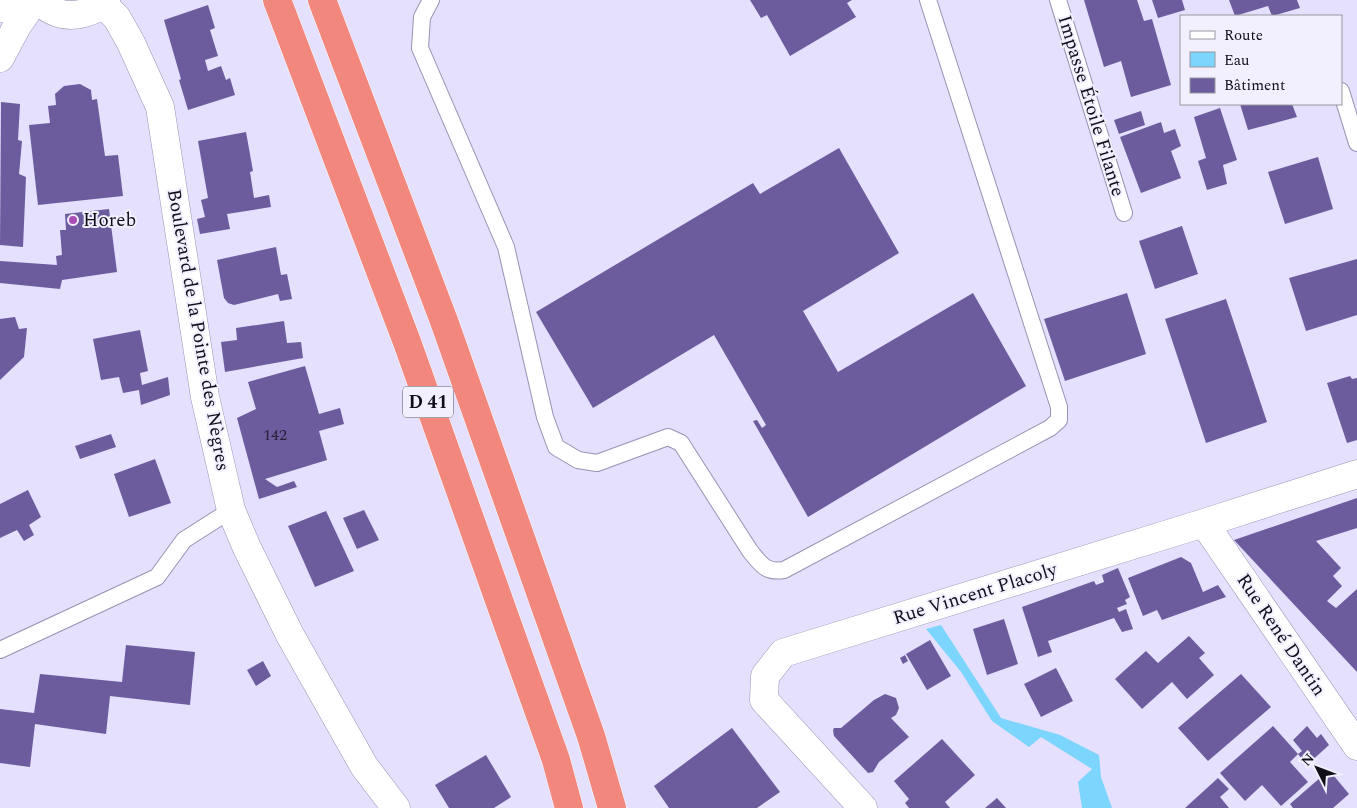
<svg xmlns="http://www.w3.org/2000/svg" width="1357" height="808" viewBox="0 0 1357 808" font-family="Spectral,serif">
<rect width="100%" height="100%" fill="#e5e0fd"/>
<path fill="#7cd5fc" d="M941,625L1001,718L1060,735L1099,755L1101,777L1112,808H1082L1078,782L1092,769L1041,737L1029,747L992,721L961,672L926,629Z"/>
<path fill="#6c5c9d" d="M750,0H852L847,3L856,17L790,56L767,15L761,18Z
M1084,0H1137L1144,21L1152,19L1171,85L1131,97L1121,61L1104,67Z
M1152,0H1182L1185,10L1158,18Z
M1229,0H1297L1300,8L1272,16L1268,6L1235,16Z
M208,5L215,28L210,30L218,56L205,60L208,71L221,66L226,80L230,78L235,95L188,110L179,80L181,79L164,20Z
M80,84L91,90L92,100L97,99L105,156L118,155L123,196L38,205L29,125L50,123L48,106L56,105L55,94L64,86Z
M1,102L20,104L18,140L22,141L19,174L26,177L23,247L0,245Z
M1240,104H1292L1297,117L1248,130Z
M1220,108L1237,160L1223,165L1227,184L1207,190L1198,161L1206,158L1194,117Z
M1141,111L1145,125L1119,134L1114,120Z
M1161,122L1164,133L1175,129L1181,146L1171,151L1181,178L1141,193L1120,137Z
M246,132L253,171L250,172L254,198L269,195L271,207L227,214L230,229L200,234L197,219L205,217L201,200L208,198L198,141Z
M839,148L899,253L803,311L838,372L973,293L1026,386L808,517L753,421L757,420L762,428L766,425L714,335L593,408L536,312L753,183L760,194Z
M1318,157L1333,209L1285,224L1268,172Z
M109,209L117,272L62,280L60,289L0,283V261L57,265L56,256L62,255L60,230H66L65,214Z
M1182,226L1198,274L1155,289L1139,241Z
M276,247L281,275L287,274L292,299L280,301L278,294L234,305L228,303L224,298L217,260Z
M1357,259V315L1306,331L1289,278Z
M1127,293L1146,354L1065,381L1044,319Z
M1226,299L1267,422L1206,443L1165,319Z
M15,317L19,329L27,328L24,357L0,380V319Z
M284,321L287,343L301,342L303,358L225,372L221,342L237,340L236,328Z
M140,330L148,371L140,373L142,385L168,377L170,395L141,405L139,390L123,393L119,377L101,380L93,339Z
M305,366L319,414L340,408L344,424L319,431L327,460L265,479L277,487L294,481L297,487L259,499L237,418L256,409L248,382Z
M1350,376L1352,379L1357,378V440L1347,443L1327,383Z
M111,434L116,447L80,459L75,446Z
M155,459L171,503L129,517L114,474Z
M28,490L41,517L29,525L34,535L24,541L17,530L0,538V504Z
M1357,498V528L1316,541L1341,568L1333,576L1342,586L1327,601L1336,608L1357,589V672L1234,540Z
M364,510L379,540L357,549L343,518Z
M326,511L354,571L315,587L288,526Z
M1181,557L1191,563L1203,592L1218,585L1226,597L1162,620L1157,610L1143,616L1128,578Z
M1118,568L1130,597L1125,600L1127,604L1117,608L1119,612L1126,609L1133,629L1122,632L1114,618L1048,641L1052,652L1038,657L1022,607L1094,581L1096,585L1104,582L1102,575Z
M1004,619L1018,664L987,675L973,629Z
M1189,636L1205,653L1199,658L1214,675L1187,699L1172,682L1142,709L1115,679L1146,651L1158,663Z
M930,640L951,676L927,690L906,654Z
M126,645L195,652L190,705L110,696L106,734L35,724L30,767L0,763V709L34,713L40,674L122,682Z
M905,655L908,661L903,664L900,658Z
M263,661L271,676L256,686L247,670Z
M1056,668L1073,701L1041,717L1024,684Z
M1241,674L1271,707L1208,761L1178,728Z
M885,694L896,698L899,708L896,715L891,718L909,737L879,762L873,772L868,773L834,736L833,730L834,728H841L874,700Z
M1273,726L1298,754L1290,762L1308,782L1281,806L1262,785L1245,801L1220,773Z
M1307,726L1317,738L1321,734L1329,745L1307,765L1298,754L1302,751L1293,740Z
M732,728L780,792L757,808H669L654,786Z
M942,739L975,775L945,802L950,808H909L905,803L909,799L894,781Z
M486,755L511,797L494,808H449L435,785Z
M1329,770L1349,794L1333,808H1293L1290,804Z
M1218,778L1229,789L1220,797L1229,808H1185Z
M997,798L1006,808H985Z"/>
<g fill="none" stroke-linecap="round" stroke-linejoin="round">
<g stroke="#9992b3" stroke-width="18">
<path id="service" d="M431,0L422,17L420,48L506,247L545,417L556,447L578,460L597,463L668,437L681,443L750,551C761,564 765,573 784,570L1050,428L1059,420V407L928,0
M1058,0L1124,213
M1341,91L1357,143
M0,650L157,577L184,540L231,510"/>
</g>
<g stroke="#9992b3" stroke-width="29">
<path id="minor" d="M103,4L117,18L131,43L160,107L205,397L231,510L247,548L290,635L364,766L396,808
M0,58L17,26L35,0
M1204,523L1357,746
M863,808L764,700L765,676L783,653L1204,523L1357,474"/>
</g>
<g stroke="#9992b3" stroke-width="29">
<path id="secondary" d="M37,0C43,5 50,10 58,13C73,18 95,13 106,0
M0,8L6,9L20,0"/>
</g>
<g stroke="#fff" stroke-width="29">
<path id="trunk" d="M277,0L407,342L556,760L569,808
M322,0L444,321L591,736L612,808"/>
</g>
<use href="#service" stroke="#fff" stroke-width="16"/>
<use href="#minor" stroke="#fff" stroke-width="28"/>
<use href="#secondary" stroke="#fff" stroke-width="28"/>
<use href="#trunk" stroke="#f2877e" stroke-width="28"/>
</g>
<circle fill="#ab4cb5" stroke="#f2f0fe" stroke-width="2" cx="73" cy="220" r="5"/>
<g text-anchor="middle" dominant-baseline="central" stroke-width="4" stroke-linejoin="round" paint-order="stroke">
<g font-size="16" fill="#27223a">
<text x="275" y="435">142</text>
</g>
<rect fill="#f2f0fe" stroke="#54525e" stroke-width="1" x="403" y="386.5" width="50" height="31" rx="4"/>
<g font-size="18" font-weight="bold" fill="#100e19">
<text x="428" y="402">D 41</text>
</g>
<g font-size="19" fill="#100e19" stroke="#f2f0fe">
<text transform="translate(1091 106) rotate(73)">Impasse Étoile Filante</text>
<text transform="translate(198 330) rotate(80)">Boulevard de la Pointe des Nègres</text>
<text transform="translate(975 594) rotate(-17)">Rue Vincent Placoly</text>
<text transform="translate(1281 635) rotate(56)">Rue René Dantin</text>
</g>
<g font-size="19" fill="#100e19" stroke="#f2f0fe" text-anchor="start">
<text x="83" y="220">Horeb</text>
</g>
</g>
<rect x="1180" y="15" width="162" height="90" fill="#f2f0fe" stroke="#9896a2"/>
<rect x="1190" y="31" width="25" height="8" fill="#ffffff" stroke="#9896a2"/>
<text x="1224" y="40" font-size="15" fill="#100e19">Route</text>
<rect x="1190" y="52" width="25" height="15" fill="#7cd5fc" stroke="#9896a2"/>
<text x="1224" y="65" font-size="15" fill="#100e19">Eau</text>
<rect x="1190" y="78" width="25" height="15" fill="#6c5c9d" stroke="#9896a2"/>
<text x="1224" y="90" font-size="15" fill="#100e19">Bâtiment</text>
<g transform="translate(1317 768) rotate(312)" stroke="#f2f0fe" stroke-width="4" paint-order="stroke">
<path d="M0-4L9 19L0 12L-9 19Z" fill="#100e19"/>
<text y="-8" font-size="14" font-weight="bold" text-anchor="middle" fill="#100e19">N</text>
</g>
</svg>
